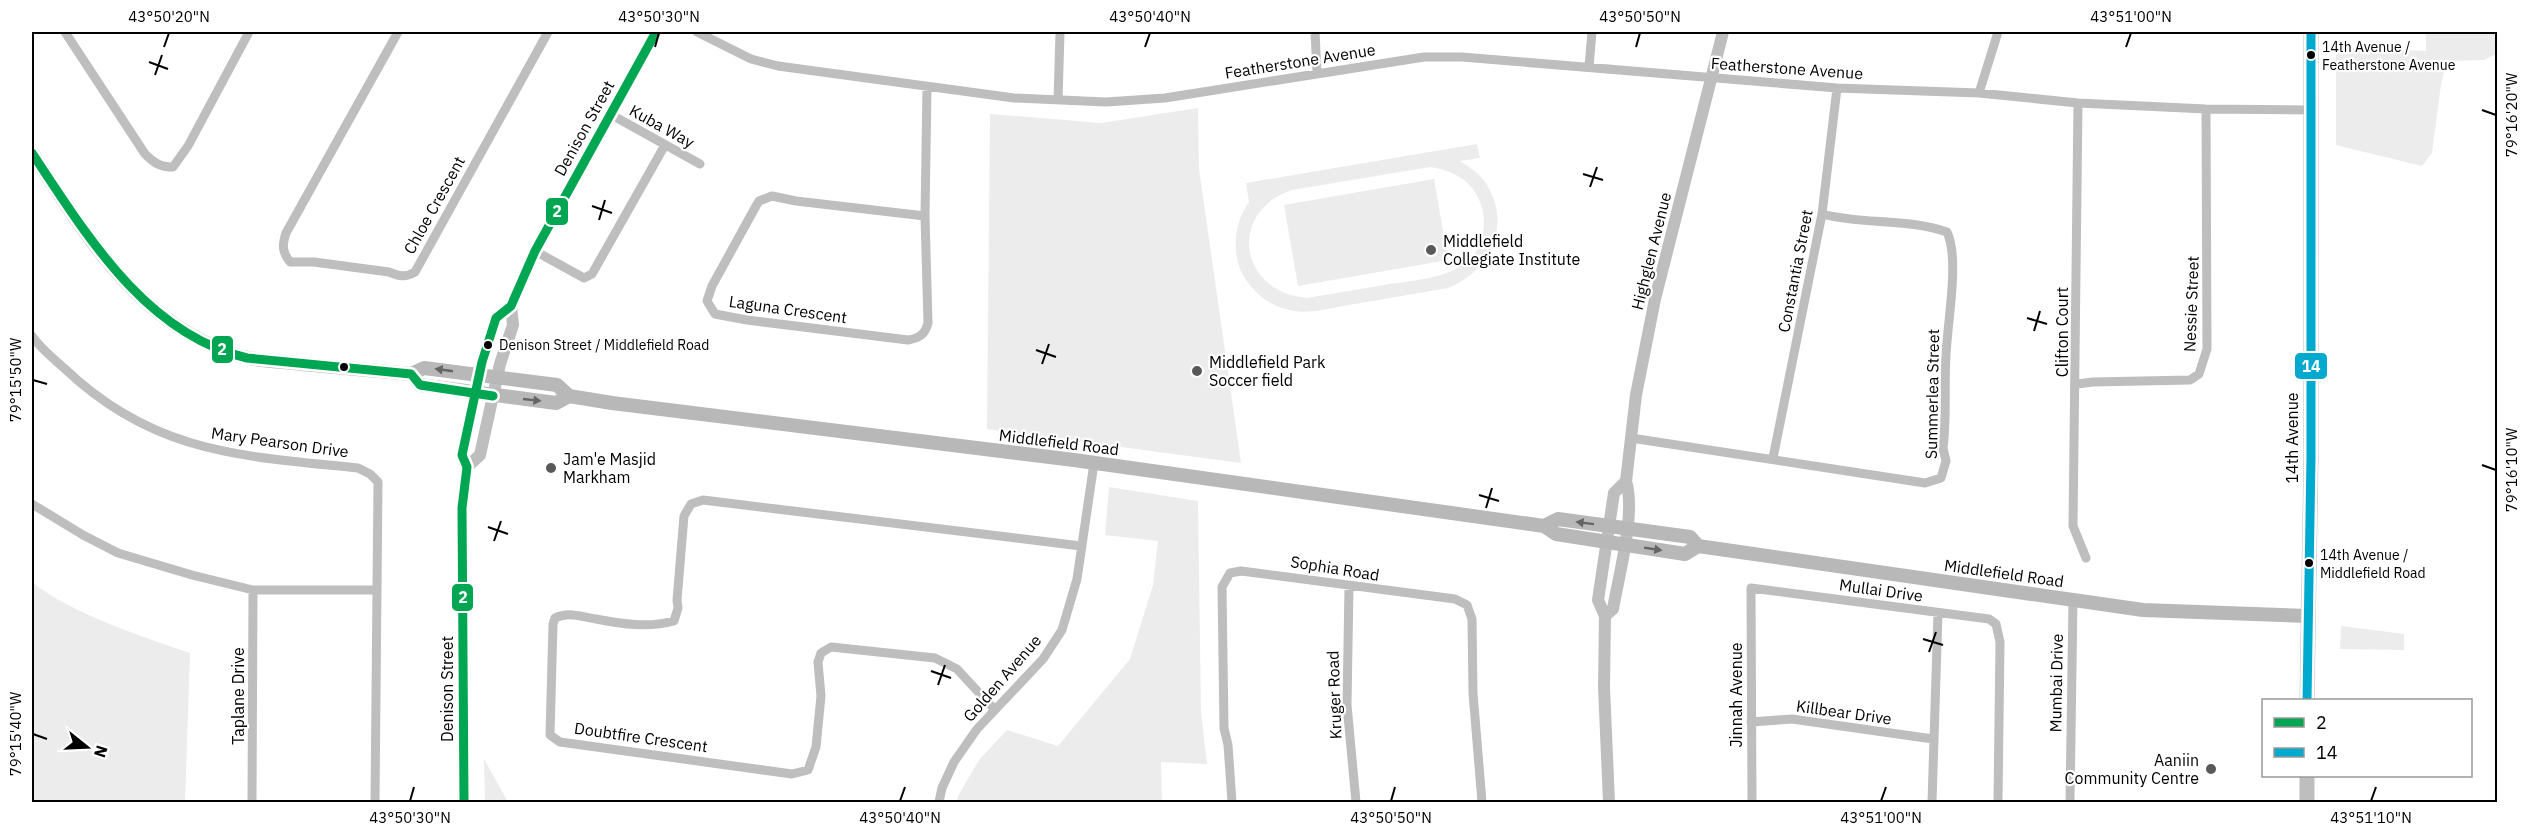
<svg xmlns="http://www.w3.org/2000/svg" width="2529" height="834" viewBox="0 0 2529 834" font-family="'IBM Plex Sans',sans-serif">
<rect width="100%" height="100%" fill="#fff"/>
<path fill="#ececec" fill-rule="evenodd" d="M2426,32H2497L2498,53L2484,60L2447,61L2441,84L2432,153L2422,166L2336,145V47L2426,51Z
M1198,108L1199,169L1241,463L987,429L990,114L1101,123Z
M1477,144L1480,158L1460,161C1469,167 1479,173 1485,182C1513,223 1491,271 1448,288C1415,294 1382,299 1349,305C1331,308 1312,314 1294,311C1269,308 1245,287 1238,263C1233,241 1236,221 1249,202L1246,183ZM1430,167C1452,170 1472,180 1480,202C1485,214 1485,226 1482,238C1471,279 1419,279 1384,285C1359,289 1333,294 1307,298C1239,293 1227,211 1292,190Z
M1434,179L1448,260L1298,286L1284,205Z
M1109,487L1198,501L1201,712L1207,764L1161,762L1162,802H957L958,796L979,760L1007,730L1058,746L1130,659L1153,585L1158,541L1105,535Z
M32,582C72,614 141,636 190,653L185,802H32Z
M2341,626L2404,634V650L2340,649Z
M484,759L508,802H485Z"/>
<g fill="none" stroke-linecap="round" stroke-linejoin="round">
<path stroke="#bebebe" stroke-width="9" d="M65,32L145,154C154,163 160,167 173,167L188,146L249,32
M398,32L286,233C282,245 282,252 290,262H314L389,272C399,276 405,278 415,272L548,32
M697,32L751,59L778,66L1014,98L1106,102L1165,98L1424,57H1462L1837,88L1979,93L2078,103L2206,109L2312,110
M1315,32L1317,72
M1589,67L1592,32
M1979,93L1998,32
M1058,100L1060,32
M2078,103L2073,526L2086,558
M610,114L700,164
M925,216L796,201L772,196L759,201L756,206L712,286L707,301L715,314L747,320L908,340C920,338 925,334 928,323L925,216L927,87
M535,251L584,278L592,274L665,145
M32,336C40,348 53,358 64,368C154,454 242,456 358,468L370,474L378,482L375,802
M2077,384L2093,382L2190,380L2199,374L2207,349L2206,109
M1631,438L1925,483L1941,478L1946,461L1943,448C1947,417 1944,386 1946,356C1947,324 1960,259 1947,232C1907,218 1863,225 1822,214
M1773,458L1822,214L1837,88
M32,504L83,535L118,553L192,575L253,590H376
M1349,586L1347,705L1356,802
M994,709L957,669L935,658L831,647L821,653L818,662L821,696L816,747L808,770L792,774L560,742L550,735L553,624L555,618C569,611 581,617 596,619C622,624 648,628 674,621L678,608L677,600L684,516L691,504L703,500L1081,546
M1751,722L1792,719L1933,739
M252,802L253,590
M939,802L942,788L954,762L977,729L1043,659L1062,630L1077,579L1094,463
M1232,802L1228,745L1224,728L1222,587L1230,573L1241,571L1455,599L1467,605L1472,619L1473,693L1482,802
M1752,802L1751,588L1989,619L1996,624L2000,642L1998,802
M1932,802L1938,613
M2070,802L2073,600"/>
<path stroke="#bebebe" stroke-width="12" d="M467,467L480,455L500,364L513,325L511,306L515,297L540,242L656,32
M1605,616L1613,609C1619,574 1636,513 1626,481L1636,395L1655,299L1723,32
M464,802L462,508L467,467L462,455L482,362L496,318L511,306
M1609,802L1604,687L1605,616L1598,600L1614,493L1626,481"/>
<path stroke="#b8b8b8" stroke-width="14" d="M32,153C84,231 135,320 230,353C252,361 278,361 302,364C338,367 375,371 411,374L424,368L557,385L569,396L612,403L1074,460L1544,526L1556,534L1685,554L1698,546L2143,610L2307,616
M411,374L420,385L556,403L569,396
M1544,526L1558,519L1690,537L1698,546"/>
<path stroke="#bebebe" stroke-width="15" d="M2307,700L2311,457V32
M2307,776V802"/>
<g stroke="#fff" stroke-width="14">
<path id="bus-1" d="M32,153C86,234 145,334 247,358L411,374L420,385L493,396
M464,802L462,508L467,467L462,455L482,362L496,318L511,306L535,251L656,32"/>
</g>
<g stroke="#fff" stroke-width="14">
<path id="bus-2" d="M2307,700L2311,457V32"/>
</g>
<use href="#bus-1" stroke="#00a651" stroke-width="9"/>
<use href="#bus-2" stroke="#00a9ce" stroke-width="9"/>
</g>
<defs><path id="oneway-solid" d="M-6-.8H1V-3.2L6.5 0L1 3.2V.8H-6Z" transform="scale(1.5)"/></defs>
<g fill="#656565">
<use href="#oneway-solid" transform="translate(444 370) rotate(-172)"/>
<use href="#oneway-solid" transform="translate(532 400) rotate(6)"/>
<use href="#oneway-solid" transform="translate(1585 523) rotate(-173)"/>
<use href="#oneway-solid" transform="translate(1653 549) rotate(9)"/>
</g>
<path fill="none" stroke="#000" stroke-width="2" d="M164,47L169,33M655,47L659,33M1145,47L1150,33M1636,47L1640,33M2126,47L2131,33M149,62L168,69M155,75L162,55M2482,110L2496,115M1583,174L1603,180M1590,187L1597,167M592,206L612,213M599,220L605,200M2027,318L2047,324M2034,331L2040,311M1036,350L1056,357M1042,364L1049,344M33,380L47,384M2482,465L2496,470M1479,495L1499,501M1486,508L1492,488M488,527L508,534M494,541L501,521M1923,639L1943,645M1929,652L1936,632M931,671L951,678M938,685L945,665M33,734L47,739M410,801L414,787M900,801L905,787M1391,801L1395,787M1881,801L1886,787M2371,801L2376,787"/>
<g fill="#000" stroke="#fff" stroke-width="2">
<circle cx="2311" cy="55" r="5"/>
<circle cx="488" cy="345" r="5"/>
<circle cx="344" cy="367" r="5"/>
<circle cx="2309" cy="563" r="5"/>
</g>
<g fill="#595959" stroke="#fff" stroke-width="2">
<circle cx="1431" cy="250" r="6"/>
<circle cx="1197" cy="371" r="6"/>
<circle cx="551" cy="468" r="6"/>
<circle cx="2211" cy="769" r="6"/>
</g>
<g text-anchor="middle" dominant-baseline="central" stroke-width="4.5" stroke-linejoin="round" paint-order="stroke">
<g font-size="14" fill="#000" stroke="#fff" text-anchor="start">
<text x="2322" y="47">14th Avenue /<tspan x="2322" dy="18">Featherstone Avenue</tspan></text>
<text x="499" y="345">Denison Street / Middlefield Road</text>
<text x="2320" y="555">14th Avenue /<tspan x="2320" dy="18">Middlefield Road</tspan></text>
</g>
<g font-size="16" fill="#000" stroke="#fff">
<text transform="translate(1300 61) rotate(-9)">Featherstone Avenue</text>
<text transform="translate(1787 68) rotate(4)">Featherstone Avenue</text>
<text transform="translate(662 126) rotate(29)">Kuba Way</text>
<text transform="translate(584 128) rotate(-61)">Denison Street</text>
<text transform="translate(434 205) rotate(-61)">Chloe Crescent</text>
<text transform="translate(1651 251) rotate(-76)">Highglen Avenue</text>
<text transform="translate(1795 271) rotate(-79)">Constantia Street</text>
<text transform="translate(2191 304) rotate(-88)">Nessie Street</text>
<text transform="translate(788 309) rotate(8)">Laguna Crescent</text>
<text transform="translate(2062 332) rotate(-90)">Clifton Court</text>
<text transform="translate(1932 394) rotate(-89)">Summerlea Street</text>
<text transform="translate(2292 438) rotate(-90)">14th Avenue</text>
<text transform="translate(280 442) rotate(8)">Mary Pearson Drive</text>
<text transform="translate(1059 442) rotate(7)">Middlefield Road</text>
<text transform="translate(1335 568) rotate(9)">Sophia Road</text>
<text transform="translate(2004 573) rotate(8)">Middlefield Road</text>
<text transform="translate(1881 590) rotate(8)">Mullai Drive</text>
<text transform="translate(1002 678) rotate(-49)">Golden Avenue</text>
<text transform="translate(2056 683) rotate(-89)">Mumbai Drive</text>
<text transform="translate(447 689) rotate(-90)">Denison Street</text>
<text transform="translate(1334 695) rotate(-92)">Kruger Road</text>
<text transform="translate(1736 695) rotate(-90)">Jinnah Avenue</text>
<text transform="translate(238 696) rotate(-90)">Taplane Drive</text>
<text transform="translate(1844 712) rotate(8)">Killbear Drive</text>
<text transform="translate(641 737) rotate(8)">Doubtfire Crescent</text>
</g>
<g font-size="16" fill="#000" stroke="#fff" text-anchor="start">
<text x="1443" y="241">Middlefield<tspan x="1443" dy="18">Collegiate Institute</tspan></text>
<text x="1209" y="362">Middlefield Park<tspan x="1209" dy="18">Soccer field</tspan></text>
<text x="563" y="459">Jam'e Masjid<tspan x="563" dy="18">Markham</tspan></text>
<text x="2199" y="760" text-anchor="end">Aaniin<tspan x="2199" dy="18">Community Centre</tspan></text>
</g>
</g>
<g stroke="#fff" stroke-width="2">
<rect x="545" y="197" width="24" height="29" rx="6" fill="#00a651"/>
<rect x="211" y="335" width="23" height="29" rx="6" fill="#00a651"/>
<rect x="2294" y="352" width="34" height="28" rx="6" fill="#00a9ce"/>
<rect x="451" y="583" width="23" height="29" rx="6" fill="#00a651"/>
</g>
<g font-size="16" text-anchor="middle" font-weight="bold" fill="#fff">
<text x="557" y="217">2</text>
<text x="222" y="355">2</text>
<text x="2311" y="372">14</text>
<text x="463" y="603">2</text>
</g>
<rect width="2529" height="834" fill="none" stroke="#ffffff" stroke-width="66"/>
<rect x="2262" y="699" width="210" height="78" fill="#ffffff" stroke="#999999" stroke-width="1.5"/>
<rect x="2274" y="718" width="30" height="9" fill="#00a651" stroke="#999999" stroke-width="1.5"/>
<text x="2316" y="729" font-size="18" fill="#000000">2</text>
<rect x="2274" y="748" width="30" height="9" fill="#00a9ce" stroke="#999999" stroke-width="1.5"/>
<text x="2316" y="759" font-size="18" fill="#000000">14</text>
<g transform="translate(87 747) rotate(108)" stroke="#ffffff" stroke-width="4.5" paint-order="stroke">
<path d="M0-4.5L10 22L0 15L-10 22Z" fill="#000000"/>
<text y="-9" font-size="16" font-weight="bold" text-anchor="middle" fill="#000000">N</text>
</g>
<rect x="33" y="33" width="2463" height="768" fill="none" stroke="#000" stroke-width="2"/>
<g font-size="15" text-anchor="middle" fill="#000">
<text x="169" y="22">43°50'20"N</text>
<text x="659" y="22">43°50'30"N</text>
<text x="1150" y="22">43°50'40"N</text>
<text x="1640" y="22">43°50'50"N</text>
<text x="2131" y="22">43°51'00"N</text>
<text transform="translate(2512 115) rotate(-90)" y="5">79°16'20"W</text>
<text transform="translate(16 380) rotate(-90)" y="5">79°15'50"W</text>
<text transform="translate(2512 470) rotate(-90)" y="5">79°16'10"W</text>
<text transform="translate(16 734) rotate(-90)" y="5">79°15'40"W</text>
<text x="410" y="823">43°50'30"N</text>
<text x="900" y="823">43°50'40"N</text>
<text x="1391" y="823">43°50'50"N</text>
<text x="1881" y="823">43°51'00"N</text>
<text x="2371" y="823">43°51'10"N</text>
</g>
</svg>
